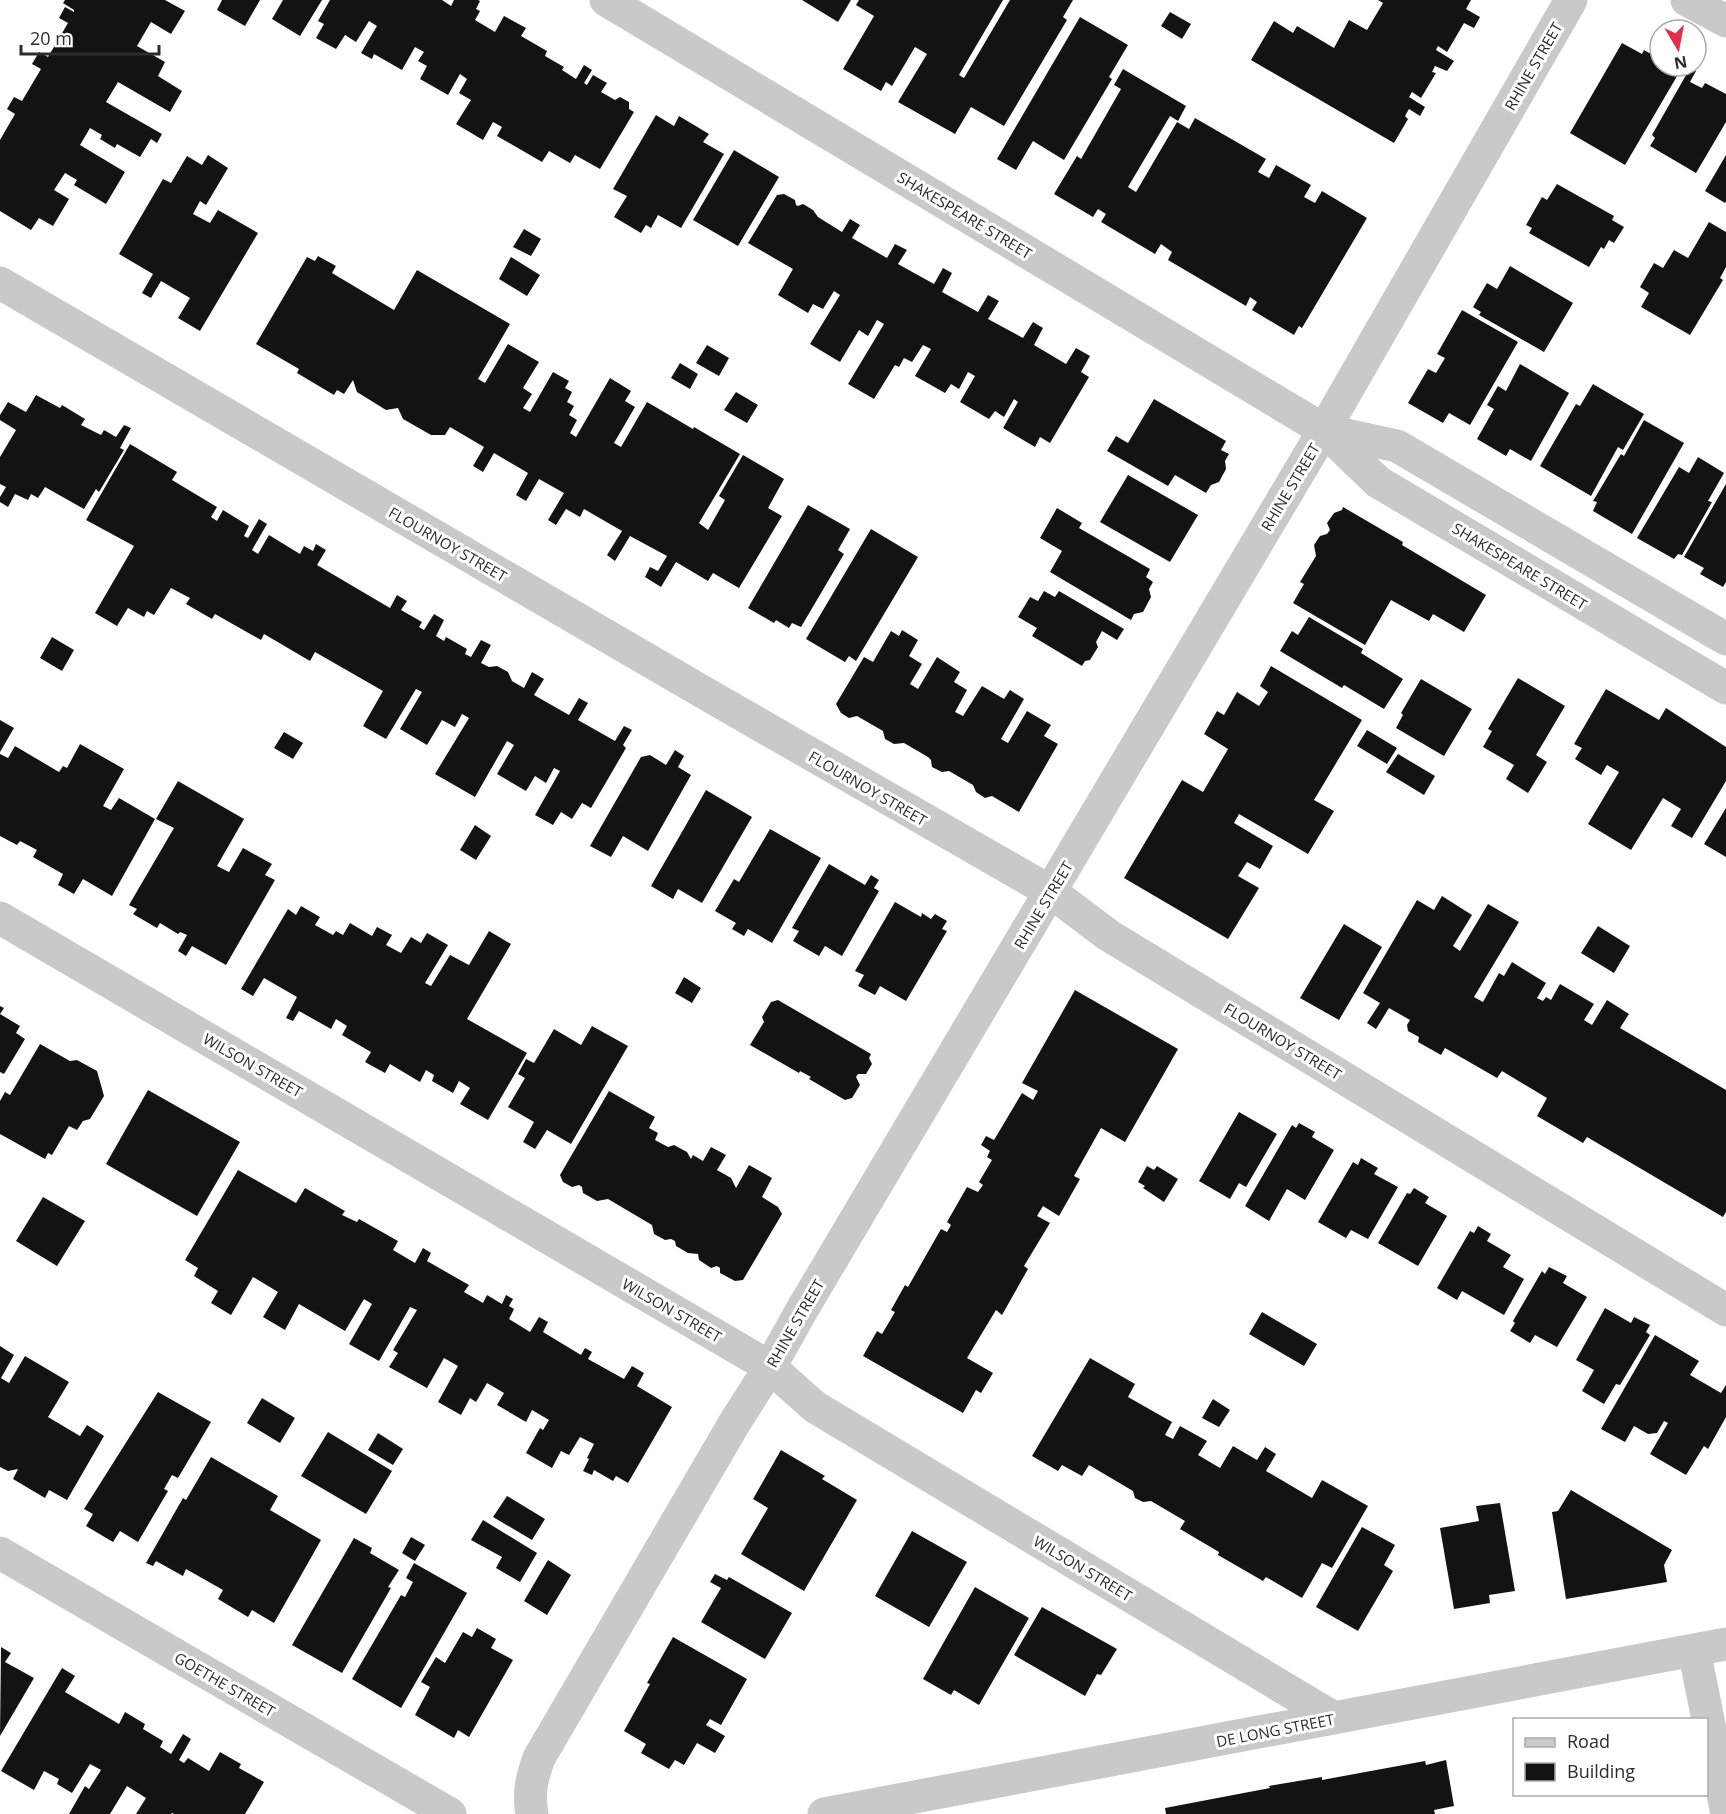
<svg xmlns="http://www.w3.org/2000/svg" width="1726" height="1814" viewBox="0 0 1726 1814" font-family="'Open Sans',sans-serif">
<rect width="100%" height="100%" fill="#fff"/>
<path fill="#131313" d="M65,0H165L185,11L171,34L151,22L137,46L165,62L158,76L182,91L170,112L118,82L106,102L162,134L157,143L151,139L140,157L117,144L115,148L100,139L102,135L90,128L80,145L125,172L106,204L74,185L77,180L65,173L54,190L69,199L53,226L39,218L31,230L0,211V140L15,114L7,109L14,97L22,101L41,69L32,64L39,52L48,57L68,23L59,18L65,7L74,12V10L63,3Z
M222,0H260L245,26L217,10Z
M283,0H322L300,36L272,19Z
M330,0H442L451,6L454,0H478L480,1L476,9L480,11L475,20L495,32L504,16L526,28L521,36L547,51L545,56L564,67L562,70L576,79L584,65L592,70L584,83L587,85L593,75L607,83L601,92L615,100L620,97L629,102V109L634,112L600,169L575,155L570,163L549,151L542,162L497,136L502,127L493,122L483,140L456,124L471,100L459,93L467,79L460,74L448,95L420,79L427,66L418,61L424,52L415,47L402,70L374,54L372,59L361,53L377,26L369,21L356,42L345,35L336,49L316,38L324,24L318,21Z
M802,0H851L838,22Z
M859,0H1003L959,75L964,78L1010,0H1073L1063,17L1067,20L1004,126L971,107L955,134L898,102L927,54L915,47L892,86L886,82L881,91L843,69L874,16L856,5Z
M1378,0H1471L1466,9L1480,17L1474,28L1464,23L1447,52L1438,46L1436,50L1454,61L1447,71L1435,66L1432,72L1436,73L1421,98L1412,92L1409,97L1425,107L1420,116L1409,109L1405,116L1408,119L1394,143L1251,60L1274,21L1293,33L1297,26L1334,48L1349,20L1367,30L1383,3Z
M1170,12L1191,24L1182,39L1161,26Z
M1080,17L1128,45L1109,77L1112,79L1064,160L1033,141L1016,170L997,159Z
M1622,43L1642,54L1644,50L1660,59V66H1683L1625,165L1570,133Z
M1690,68L1696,71L1690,82L1702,88L1705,83L1726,94V122L1696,173L1650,146L1655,138L1652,135Z
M1123,69L1186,106L1178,121L1170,116L1128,187L1136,192L1177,122L1189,129L1195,118L1266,159L1258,172L1269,178L1276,165L1311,185L1304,197L1315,203L1322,191L1367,218L1302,328L1299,326L1294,335L1252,310L1257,302L1250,297L1246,306L1168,260L1172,252L1161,244L1155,254L1101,222L1106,214L1098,209L1093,217L1054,194L1077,156L1081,159L1121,89L1114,85Z
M656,115L674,126L679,116L709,134L703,142L724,154L681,228L658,215L651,228L646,225L641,233L614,217L627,196L613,189Z
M734,150L779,177L738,246L693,220Z
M208,155L228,168L206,205L200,201L193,214L210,223L218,210L258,233L200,331L178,318L190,298L161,281L151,298L142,293L153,274L119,254L163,179L171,183L187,156L202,165Z
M1726,155V201L1725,203L1705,191Z
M1557,184L1614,216L1612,220L1624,227L1614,243L1609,240L1604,249L1601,247L1589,267L1529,233L1532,228L1526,225L1542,197L1547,200Z
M784,194L795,200L796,205L798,206L803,204L813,210L818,217L842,232L850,219L860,225L852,238L887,258L895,244L907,250L898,264L934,284L943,268L952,273L942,292L978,312L988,295L999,301L988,319L1023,338L1033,322L1043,328L1034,345L1066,364L1076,348L1090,356L1081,372L1089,377L1050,443L1040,437L1035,447L1003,428L1018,402L1014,399L1004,417L995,411L989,419L960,402L975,376L968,372L959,389L951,384L945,393L915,376L931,349L923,345L912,362L904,358L899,367L895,365L874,399L848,384L884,324L877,320L868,336L859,330L840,362L810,344L840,295L834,291L823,309L813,304L808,313L778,295L793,269L748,243L777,195Z
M1709,222L1726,232V267L1720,278L1723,280L1690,335L1641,307L1649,293L1640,287L1654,263L1663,268L1674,250L1688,258Z
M524,229L541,239L531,256L513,247Z
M318,256L336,266L332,273L394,310L417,270L510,324L478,379L485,383L508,344L539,362L523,388L532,394L523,408L530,412L553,372L569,381L565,388L572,392L567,402L574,406L569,415L577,420L570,433L576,437L610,378L631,391L625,401L635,407L614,443L621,447L647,402L693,429L694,427L740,454L699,523L708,530L725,500L719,496L743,455L784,479L768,508L782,516L739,588L713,573L708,581L676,562L661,587L645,577L650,567L658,571L667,556L630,536L615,561L607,555L622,531L584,509L580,517L566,509L556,525L548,520L564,493L539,479L526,501L516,495L528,473L494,453L483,472L473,466L484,447L450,427L445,435H431L403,419L398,408L386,410L357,392L353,380L344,394L337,390L334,395L297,373L299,369L256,344L307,257L315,261Z
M511,257L540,275L527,296L499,279Z
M1510,266L1573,303L1544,352L1479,315L1481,312L1473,307L1487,283L1497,289Z
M1462,310L1518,342L1470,425L1449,413L1443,423L1408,403L1428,369L1436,373L1445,358L1437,354Z
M707,345L729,358L719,376L696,363Z
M680,363L698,374L690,389L671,378Z
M1520,364L1569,393L1531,461L1510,449L1506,456L1477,439L1494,409L1487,405L1498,386L1506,391Z
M1593,384L1644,414L1623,450L1618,447L1591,496L1540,466L1576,404L1580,406Z
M736,392L758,405L747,423L724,410Z
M36,395L60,408L62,405L85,419L81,425L101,435L104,430L116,437L124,425L131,428L120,448L124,450L99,492L96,489L84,509L45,487L38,498L31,494L28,500L15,494L8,507L0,502V497L6,487L0,484V457L16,430L0,420V415L8,402L26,412Z
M1154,399L1226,441L1221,450L1229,454L1225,461L1226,469L1219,482L1211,485L1206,493L1175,475L1168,486L1107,451L1116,436L1128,443Z
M1644,420L1684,443L1632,534L1593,511L1597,502L1593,501L1621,454L1624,456Z
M130,444L177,472L172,480L217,507L211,517L217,521L223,510L249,526L244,536L248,538L259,519L267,524L252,550L258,554L269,535L300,554L304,546L313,551L316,544L326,550L317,565L390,608L397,595L407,601L401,610L422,622L419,627L424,630L434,614L444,620L436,636L444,641L446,637L467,649L465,654L471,657L481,640L491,645L481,663L489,667L497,666L508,672L512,681L524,688L532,672L544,679L534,695L569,715L579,698L588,703L578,720L615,741L624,726L632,730L623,745L626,748L591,808L582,803L572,819L561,812L553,825L535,815L560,771L554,768L546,783L535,776L526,791L497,774L514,745L507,741L475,797L435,774L469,718L462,714L455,727L442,720L427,745L400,729L422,692L416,689L386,739L363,726L383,691L315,652L310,661L264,634L261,640L215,614L212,619L186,604L190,598L171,588L154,615L147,611L144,617L128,608L117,626L95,613L134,546L86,520Z
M1698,457L1724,473L1708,501L1712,502L1682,555L1678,554L1674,559L1637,538L1679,467L1689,473Z
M1128,475L1198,515L1170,562L1100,522Z
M1726,484V582L1723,587L1700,574L1704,568L1684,557Z
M808,505L850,529L838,550L844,554L801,627L792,623L789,628L776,620L774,623L748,608Z
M1343,507L1403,542L1402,545L1486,595L1464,632L1433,614L1429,621L1391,600L1365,645L1293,603L1304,584L1300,582L1316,556L1314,545L1320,536L1327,534L1330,530L1327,523L1334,513L1342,510Z
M1057,508L1082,523L1079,528L1150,569L1146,577L1153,582L1149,589L1151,597L1143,612L1134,614L1131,620L1050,572L1062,551L1040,538Z
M871,529L918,557L856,661L849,656L845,662L806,639Z
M1044,591L1055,597L1059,591L1124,629L1117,640L1102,631L1096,642L1098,647L1090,660L1085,661L1082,666L1032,636L1037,628L1018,617L1030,597L1038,601Z
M1309,617L1363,649L1361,653L1403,679L1384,709L1344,685L1342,688L1280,651L1292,631L1298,635Z
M902,630L918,640L909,656L922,664L910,684L918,689L937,657L960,672L954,682L967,690L955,712L963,716L982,686L1004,699L1010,690L1024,699L1001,739L1008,743L1027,711L1051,725L1044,736L1058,744L1019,812L992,796L985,798L976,792L973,785L949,771L942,772L932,767L931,760L928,757L904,743L894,744L885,739L883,731L857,716L849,718L841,713L836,704L864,657L873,662L891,631L899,636Z
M52,637L74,650L62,671L40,658Z
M1271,666L1362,720L1314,800L1334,811L1308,854L1239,814L1234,823L1273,846L1260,869L1247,862L1238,876L1259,888L1228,939L1124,878L1182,780L1203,792L1228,749L1204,734L1217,711L1224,715L1237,692L1259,706L1268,692L1260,686Z
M1518,678L1565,706L1536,755L1547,762L1528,793L1506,779L1514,765L1483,747L1492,731L1488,729Z
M1421,679L1472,709L1444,756L1396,728L1403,715L1401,713Z
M1606,689L1659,720L1666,708L1726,747V781L1692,838L1671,826L1681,809L1663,798L1631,850L1588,824L1619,772L1607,765L1601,775L1575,759L1582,748L1574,744Z
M0,720L14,728L0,752Z
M1367,730L1397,748L1387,764L1357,746Z
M284,732L303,743L293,759L274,748Z
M80,744L124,769L103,806L111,810L119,798L155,819L112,896L83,879L74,894L58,885L63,874L33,857L37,850L20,841L17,845L0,836V754L8,758L15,746L59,772L63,766L67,768Z
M675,750L684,756L678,767L691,775L648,851L623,836L611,857L590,846L641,757L650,755L666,765Z
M1398,754L1435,776L1424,795L1386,772Z
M178,781L244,819L217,866L229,872L243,848L272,864L265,875L275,880L226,965L192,946L186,956L178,951L187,935L180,932L178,934L160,923L157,928L133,914L137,909L129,905L174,828L156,819Z
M706,790L752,817L702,903L678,889L673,899L651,886Z
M1726,808V857L1704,844Z
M475,825L491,836L476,860L460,850Z
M770,829L821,858L772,943L748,929L744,936L732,929L736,923L715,911L734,879L739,882Z
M829,864L865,885L871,875L879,880L874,888L879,891L842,956L825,946L819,956L793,941L799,931L792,928Z
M1442,896L1472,915L1453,946L1460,951L1488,904L1519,922L1474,997L1483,1002L1499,973L1504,976L1512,962L1546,983L1537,998L1543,1001L1546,997L1551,1000L1560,984L1594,1004L1584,1020L1592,1025L1607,1000L1629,1014L1620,1028L1726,1090V1212L1723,1217L1587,1137L1583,1143L1537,1116L1547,1098L1502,1071L1497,1078L1445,1048L1441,1055L1418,1042L1419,1037L1408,1031L1407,1025L1410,1020L1389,1008L1376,1029L1367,1023L1380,1003L1363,993L1417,900L1434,910Z
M895,902L921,917L922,913L931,919L935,914L947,921L942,929L947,931L906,1001L880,986L875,995L858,986L864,975L855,971Z
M301,906L320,917L315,925L333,935L336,931L343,935L350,923L372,936L377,927L392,935L386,945L401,953L411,937L421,943L427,933L448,945L425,983L431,986L450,955L469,965L489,931L511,944L467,1019L527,1053L488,1120L460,1104L470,1088L459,1081L453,1093L432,1081L434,1075L426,1070L420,1082L390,1064L385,1073L365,1062L371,1052L342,1035L347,1026L336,1019L331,1029L299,1011L293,1021L286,1018L297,997L264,978L253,996L241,989L288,909L296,915Z
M1344,924L1382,947L1339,1020L1300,998Z
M1598,926L1630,946L1614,973L1581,953Z
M684,977L701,988L692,1003L675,993Z
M1075,990L1178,1049L1125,1142L1101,1128L1074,1176L1080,1179L1059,1216L1043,1206L1037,1216L1050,1223L1024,1266L1028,1269L1002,1315L996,1310L967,1358L993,1373L981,1393L976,1390L963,1413L863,1356L877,1331L882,1334L895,1312L891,1310L905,1285L908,1287L941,1229L947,1232L951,1225L947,1222L967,1187L978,1192L983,1185L979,1182L992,1160L987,1157L990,1151L981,1145L986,1136L994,1140L1022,1093L1033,1100L1038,1091L1022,1083Z
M778,1000L871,1054L869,1058L872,1064L866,1074H858L856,1077L860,1085L852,1098L845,1100L809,1079L811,1077L800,1071L799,1073L750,1045L764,1022L762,1017L771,1002Z
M0,1006L4,1008L0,1014L20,1026L16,1033L25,1039L4,1074L0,1072Z
M592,1026L628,1046L571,1144L547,1130L535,1149L523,1142L534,1122L508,1107L525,1078L518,1074L526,1059L534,1063L554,1029L581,1045Z
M40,1044L70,1061L77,1060L97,1071L104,1096L90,1119L83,1121L77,1130L69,1126L52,1155L48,1153L45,1159L0,1134V1101L5,1092L10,1095Z
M148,1090L240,1142L197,1216L106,1164Z
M609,1091L655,1117L649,1128L658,1133L655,1140L668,1147L674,1145L687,1152L691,1159L693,1155L703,1161L711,1147L726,1155L717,1170L731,1178L736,1188L749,1165L772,1178L762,1197L778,1207L782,1214L743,1280L735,1281L720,1273V1268L717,1266L711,1268L699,1260L698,1254L688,1253L676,1246L675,1241L671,1239L665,1240L654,1234L652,1225L608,1199L597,1201L583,1193L582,1187L579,1185L572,1187L563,1182L560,1175Z
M1239,1112L1277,1134L1246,1187L1239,1183L1230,1199L1199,1181Z
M1299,1123L1315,1132L1312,1137L1334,1150L1305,1200L1287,1189L1269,1221L1245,1206L1292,1125L1296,1128Z
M1361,1158L1378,1168L1374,1174L1398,1187L1368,1239L1351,1230L1346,1238L1318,1222L1353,1162L1358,1165Z
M1147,1166L1154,1170L1157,1166L1178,1179L1164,1202L1143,1188L1145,1186L1138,1182Z
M238,1170L296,1203L305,1188L345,1211L342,1215L357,1222L359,1219L398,1241L393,1250L415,1263L423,1248L431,1253L427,1261L469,1285L464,1292L483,1303L487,1295L502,1304L506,1295L513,1299L509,1306L514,1309L509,1319L530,1332L539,1317L548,1322L543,1332L581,1355L585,1348L592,1352L588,1359L624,1379L632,1366L644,1373L637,1386L672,1407L628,1483L616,1476L613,1481L594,1470L592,1475L583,1471L589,1459L587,1458L594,1444L580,1437L569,1455L561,1451L552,1468L526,1453L540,1428L543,1430L549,1420L532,1410L526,1422L497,1405L504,1393L487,1383L476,1402L470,1398L461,1415L438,1402L458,1366L444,1358L427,1388L389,1367L398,1353L393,1350L417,1310L410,1307L379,1361L349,1344L372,1304L364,1299L345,1331L299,1304L285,1330L263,1317L278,1292L253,1277L231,1315L211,1303L218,1291L194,1276L198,1268L185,1260Z
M1414,1188L1429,1197L1425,1203L1447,1216L1418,1266L1378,1243L1407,1193L1410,1194Z
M43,1197L85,1221L57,1266L16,1241Z
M1478,1226L1491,1234L1487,1241L1511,1255L1503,1267L1524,1279L1504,1315L1462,1291L1457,1300L1437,1288L1470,1231L1474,1233Z
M1549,1267L1567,1276L1563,1283L1587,1297L1557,1347L1535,1335L1530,1343L1510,1331L1515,1323L1513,1321L1542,1271L1545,1274Z
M1605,1308L1631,1323L1634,1317L1650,1325L1646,1332L1650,1335L1620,1385L1616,1384L1604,1404L1582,1391L1594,1370L1576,1360Z
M1262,1312L1317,1344L1304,1366L1249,1334Z
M1655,1335L1699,1361L1690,1375L1721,1393L1726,1385V1417L1708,1449L1704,1446L1686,1475L1650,1454L1668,1423L1664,1421L1657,1433L1648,1434L1634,1426L1625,1442L1601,1429Z
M0,1346L14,1355L1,1378L9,1383L25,1356L69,1382L48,1417L80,1436L87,1425L104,1436L67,1500L49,1490L45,1498L13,1479L18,1469L8,1471L0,1467Z
M1090,1358L1135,1384L1128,1397L1172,1422L1165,1435L1173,1439L1180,1426L1207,1441L1198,1455L1220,1468L1233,1446L1257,1460L1265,1447L1276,1454L1266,1471L1312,1498L1322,1480L1368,1506L1332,1568L1322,1563L1302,1598L1266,1577L1263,1581L1218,1555L1219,1552L1180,1529L1185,1521L1151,1501L1143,1502L1135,1498L1133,1491L1089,1465L1082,1476L1062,1465L1058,1471L1032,1456Z
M158,1392L211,1422L178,1478L172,1475L164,1489L168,1491L138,1542L120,1531L113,1542L86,1526L93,1514L84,1509Z
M262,1398L295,1418L280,1443L247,1423Z
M1213,1399L1230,1410L1219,1427L1202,1418Z
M328,1432L392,1471L366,1514L301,1476Z
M378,1433L403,1449L393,1465L368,1450Z
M781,1450L825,1476L822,1479L857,1500L804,1591L741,1554L768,1508L753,1499Z
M211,1457L278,1496L270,1510L321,1540L274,1623L252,1610L248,1617L218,1599L223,1590L186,1569L183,1576L156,1561L153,1566L146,1563L183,1498L186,1500Z
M1571,1490L1672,1550L1664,1565L1667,1582L1566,1599L1552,1512L1558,1511Z
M507,1496L545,1519L532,1540L493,1517Z
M1500,1503L1515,1591L1489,1595L1490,1603L1454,1609L1440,1528L1479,1521L1476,1506Z
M483,1520L537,1553L520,1582L496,1568L502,1557L471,1540Z
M1362,1527L1395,1545L1384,1565L1393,1571L1358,1631L1316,1607Z
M912,1531L967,1562L929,1627L875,1596Z
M411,1537L425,1545L415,1561L402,1553Z
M354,1538L372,1548L370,1553L399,1570L388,1587L391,1588L342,1673L292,1645Z
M548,1560L571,1575L547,1615L524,1601Z
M414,1563L467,1593L401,1708L352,1679L401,1595L405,1597L413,1582L406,1578Z
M715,1574L727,1580L729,1577L792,1613L765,1659L701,1622L721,1588L710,1582Z
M975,1587L1029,1618L979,1705L954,1690L951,1695L923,1679Z
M1042,1607L1117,1649L1101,1675L1097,1674L1085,1696L1014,1655Z
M477,1628L496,1639L491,1648L513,1660L469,1737L458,1730L454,1738L415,1715L430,1687L421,1682L436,1657L445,1663L463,1632L472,1637Z
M673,1637L747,1679L721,1725L710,1719L706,1725L725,1736L715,1753L697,1743L684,1765L675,1760L669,1769L641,1753L646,1744L624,1731L650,1684L647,1683Z
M1,1647L11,1653L5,1662L34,1678L0,1736Z
M62,1668L75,1676L65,1692L119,1724L125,1712L145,1724L143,1729L163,1741L160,1747L171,1754L183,1734L191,1739L179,1760L184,1763L188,1758L209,1771L220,1752L241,1764L239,1768L264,1782L245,1814H174L172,1813L171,1814H136L146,1798L127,1786L110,1814H69L85,1786L89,1789L101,1770L90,1764L72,1793L57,1784L59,1779L44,1771L34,1790L1,1771Z
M1446,1760L1454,1806L1434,1810L1435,1814H1166L1165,1808L1270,1788L1269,1786L1322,1777V1780L1425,1761L1426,1765Z"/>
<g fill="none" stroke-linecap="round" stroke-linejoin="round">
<path stroke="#c9c9c9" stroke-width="33" d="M606,0L1324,430L1378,482L1726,688
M1687,0L1726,21
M0,283L715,699L1051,892L1108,935L1726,1310
M1324,430L1397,446L1726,639
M0,918L770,1367L815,1407L1334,1718
M0,1553L450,1814
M1694,1650L1726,1809
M532,1814C528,1793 532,1777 539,1758L735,1422L770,1367L803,1308L1324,430L1571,0
M824,1814L1726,1644"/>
</g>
<g text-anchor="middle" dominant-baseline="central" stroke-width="6" stroke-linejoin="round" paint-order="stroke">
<g font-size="15" fill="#2c2c2c" stroke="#fff">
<text transform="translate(1533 66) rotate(-60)">RHINE STREET</text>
<text transform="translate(965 215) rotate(31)">SHAKESPEARE STREET</text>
<text transform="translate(1290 487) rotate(-59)">RHINE STREET</text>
<text transform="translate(448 544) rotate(30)">FLOURNOY STREET</text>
<text transform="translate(1520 566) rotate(31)">SHAKESPEARE STREET</text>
<text transform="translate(868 788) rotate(30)">FLOURNOY STREET</text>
<text transform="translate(1043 905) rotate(-59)">RHINE STREET</text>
<text transform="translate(1283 1041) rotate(31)">FLOURNOY STREET</text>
<text transform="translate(253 1065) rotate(30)">WILSON STREET</text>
<text transform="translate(672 1310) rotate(30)">WILSON STREET</text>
<text transform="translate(795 1323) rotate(-60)">RHINE STREET</text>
<text transform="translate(1083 1568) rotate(31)">WILSON STREET</text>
<text transform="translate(225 1684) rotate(30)">GOETHE STREET</text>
<text transform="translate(1275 1730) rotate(-11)">DE LONG STREET</text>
</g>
</g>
<rect x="1513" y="1718" width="195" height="78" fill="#ffffff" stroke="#ababab" stroke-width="1.5"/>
<rect x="1525" y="1738" width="30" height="9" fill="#c9c9c9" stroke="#ababab" stroke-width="1.5"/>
<text x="1567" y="1748" font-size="18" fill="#2c2c2c">Road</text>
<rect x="1525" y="1763" width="30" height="18" fill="#131313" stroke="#ababab" stroke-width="1.5"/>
<text x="1567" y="1778" font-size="18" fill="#2c2c2c">Building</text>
<g transform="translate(1678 48) rotate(170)"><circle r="28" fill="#ffffff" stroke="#ababab" stroke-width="1.5"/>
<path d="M0-4.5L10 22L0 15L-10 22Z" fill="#e12f47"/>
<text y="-9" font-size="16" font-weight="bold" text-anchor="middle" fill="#2c2c2c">N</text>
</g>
<path d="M21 45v9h138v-9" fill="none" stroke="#2c2c2c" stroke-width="3"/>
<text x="30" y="45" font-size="18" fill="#2c2c2c" stroke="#ffffff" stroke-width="4.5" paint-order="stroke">20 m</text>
</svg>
